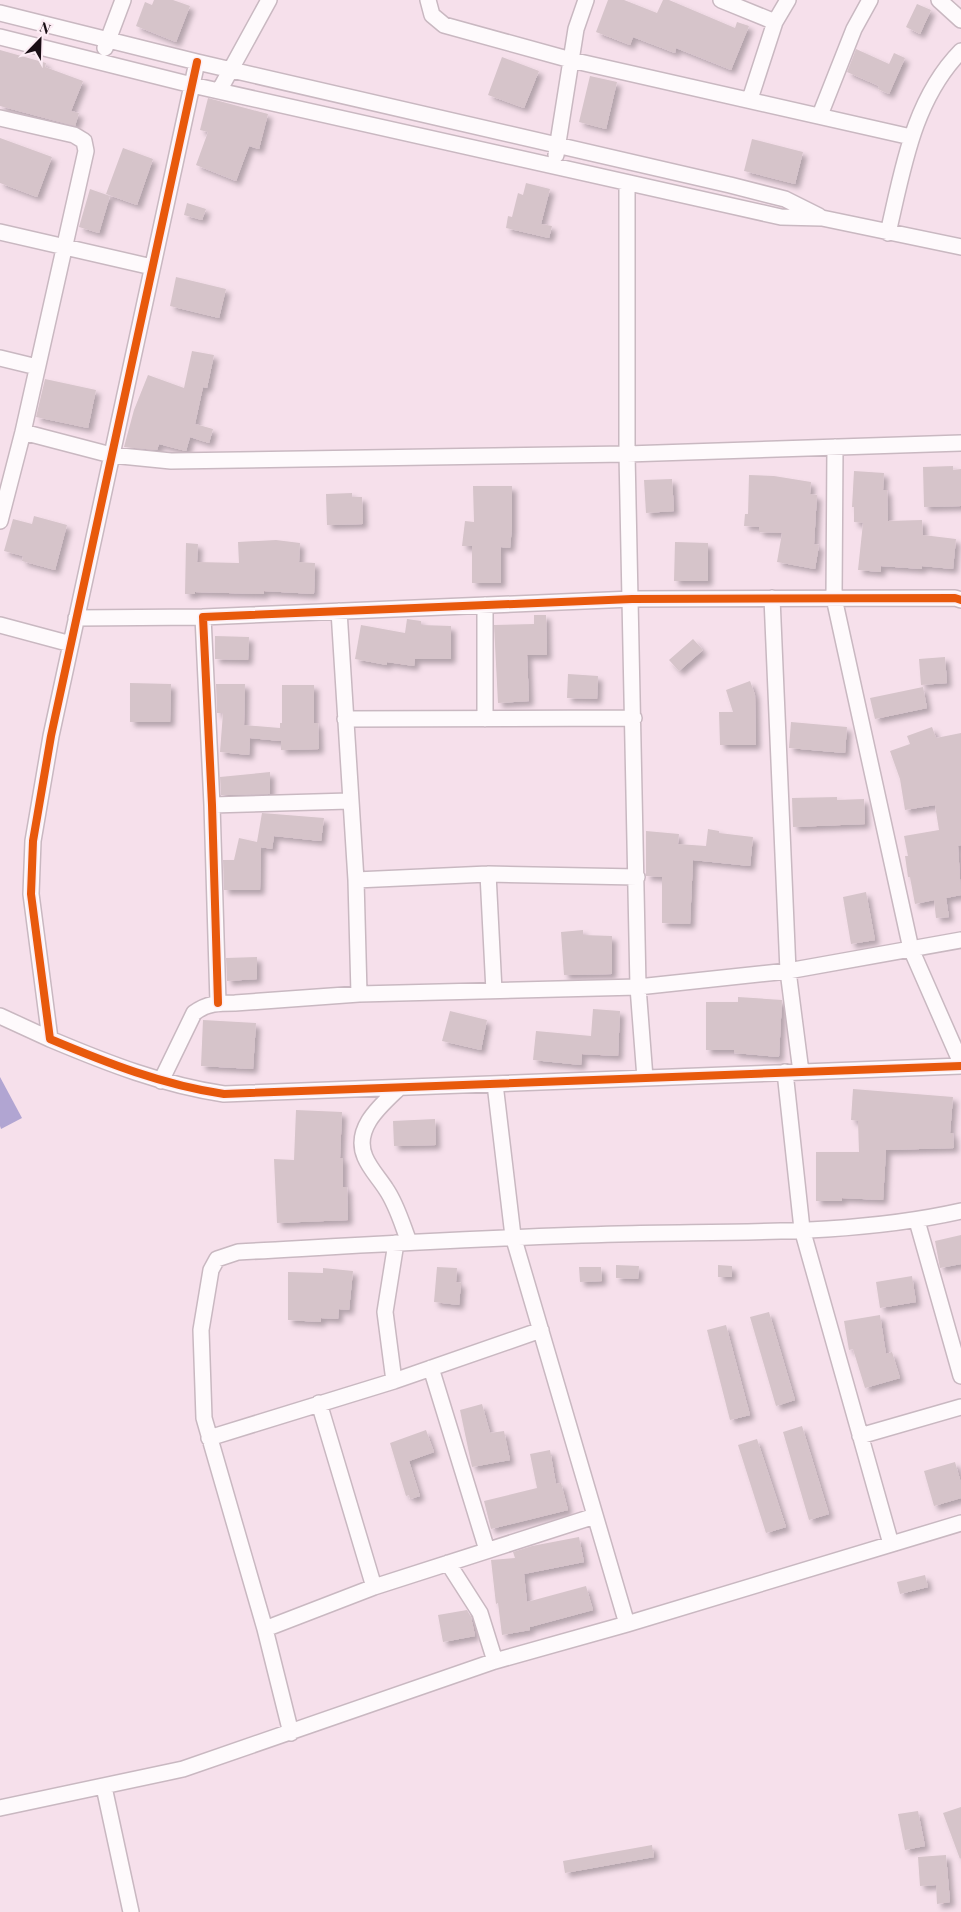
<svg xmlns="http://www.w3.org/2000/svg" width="961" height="1912" viewBox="0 0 961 1912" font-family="'Playfair Display',serif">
<defs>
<filter id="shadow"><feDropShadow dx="4.5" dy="4.5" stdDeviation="2.5" flood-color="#0004"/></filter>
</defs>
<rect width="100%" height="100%" fill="#f6e0eb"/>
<path fill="#b1a5d2" d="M0,1077L22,1118L1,1129L0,1126Z"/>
<path fill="#d6c4ca" filter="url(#shadow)" d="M154,0H173L190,6L176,42L136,26L145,2L152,5Z
M608,0H624L657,13L663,0H669L735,28L737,22L749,26L731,70L676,48L675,53L633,37L630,45L596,32Z
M917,4L931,10L920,34L906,27Z
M856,49L889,64L894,53L905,58L889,94L878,89L879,86L847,72Z
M0,50L46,63L45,67L83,81L71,111L79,113L75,126L0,106Z
M502,57L539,71L524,108L488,95Z
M590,76L617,82L606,129L579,122Z
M208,98L268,114L259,149L249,146L236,181L196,165L208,132L200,130Z
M0,138L52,157L37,197L0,183Z
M752,139L803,152L795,184L744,171Z
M123,148L153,159L137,205L106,194Z
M526,183L550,189L541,224L552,226L549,238L506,228L508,216L512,217L518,193L523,195Z
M90,189L110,196L99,233L79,227Z
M187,203L206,209L202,220L184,215Z
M176,277L226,289L219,318L170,306Z
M192,351L214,355L207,388L203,387L195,424L213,429L209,443L190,437L186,451L159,444L157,450L124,447L134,410L148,375L184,388Z
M45,379L96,390L88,428L36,417Z
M953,466V470L961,469V506L924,507L923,467Z
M854,471L884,473L883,490H887L888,521L922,520L923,535L956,539L953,569L922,566V569L881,566V572L858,570L863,523L854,522V507H852Z
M749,475L774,476L811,482L810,494L817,495L814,544L819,545L815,569L777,562L782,533L759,532V527L744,526L745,514H748Z
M672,479L674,511L646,513L644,480Z
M473,486H512V527L510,548L501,547V583H472V546H462L465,521L474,522Z
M352,493V497H362L363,524L327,525L326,494Z
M34,516L67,525L55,570L22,561L23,556L4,551L13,519L32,524Z
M276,540L300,543L299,562L315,563L314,594L264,591V594L195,592V594H185L186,543L198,544L197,562L239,563L238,542Z
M675,542L708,543V581H674Z
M534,615H546L547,655H527L529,701L498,703L494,625L534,624Z
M407,619L421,621V625L451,626V659H415L414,666L387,662V665L355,659L361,625L405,633Z
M215,636L249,637L248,660L215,659Z
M693,639L703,650L679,671L669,660Z
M945,657L947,683L921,685L919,659Z
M568,674L598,676L597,699L567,698Z
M750,681L755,695L756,745H720L719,712H733L726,690Z
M130,683L171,684L170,722H130Z
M216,684H245L244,725L280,728V723H282V685H314V723H318L319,749L281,750V741L250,738L249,755L220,752L223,713H217Z
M923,687L927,708L875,719L870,698Z
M791,722L847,727L845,753L789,748Z
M932,727L936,738L961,733V845L958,846L961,895L946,898L949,917L936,918L934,900L915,904L910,877H908L905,856H908L904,836L939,830L935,805L905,810L900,779L890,751L910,744L907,736Z
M270,772V794L221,795L220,777Z
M837,797V800L864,799L865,824L793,827L792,798Z
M262,813L324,818L321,841L274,836L272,849L261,847L260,890H224L223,860H234L239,838L257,842Z
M708,829L719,831V833L753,837L750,866L693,860L690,924L662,923V877L646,876V831L679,834L678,844L706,846Z
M866,892L875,940L851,944L843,897Z
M583,930V935L612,936V974L564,975L561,932Z
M257,957V979L227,981L226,958Z
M738,997L782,1000L779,1057L734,1053V1050H706V1002H738Z
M593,1009L620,1011L618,1056L582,1054L581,1065L533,1060L536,1031L591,1036Z
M450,1011L487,1020L481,1050L442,1041Z
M203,1020L256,1023L253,1069L201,1066Z
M853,1089L953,1097L950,1133H953L954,1148L886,1150L883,1200L842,1198V1201H816V1152H859L858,1121L851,1120Z
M296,1110L342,1112L340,1158H343V1187H347L348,1220L277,1223L274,1159L294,1160Z
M435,1119L436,1145L394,1146L393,1121Z
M961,1235V1264L940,1268L935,1241Z
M616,1265L639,1266L638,1279L616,1278Z
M718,1265L732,1266V1277H718Z
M437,1267L457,1268L456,1282L461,1283L459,1305L434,1302Z
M579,1267H601L602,1281L580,1282Z
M323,1268L353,1271L349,1310L339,1309L338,1319L321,1318V1322L288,1320V1272L323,1273Z
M912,1276L916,1302L880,1308L876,1282Z
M769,1312L795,1400L776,1406L750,1317Z
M880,1315L886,1354L892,1352L900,1378L865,1388L853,1349L849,1350L844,1321Z
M726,1325L750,1415L730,1420L707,1330Z
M482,1404L490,1433L504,1431L510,1460L472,1467L460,1410Z
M802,1426L829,1514L809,1520L783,1432Z
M426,1430L434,1452L409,1461L420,1496L410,1499L409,1495L406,1496L390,1443Z
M757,1439L786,1527L766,1533L738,1445Z
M550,1450L556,1484L561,1483L568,1510L491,1529L484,1501L537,1488L530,1454Z
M955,1462L961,1483V1498L934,1506L924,1471Z
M579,1537L584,1562L524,1574L527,1602L586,1586L593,1610L530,1627V1630L502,1635L498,1603L496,1604L491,1560L515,1558L513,1552L532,1546Z
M925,1575L928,1587L900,1594L897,1582Z
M467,1610L471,1617L475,1636L443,1642L438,1615Z
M961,1807V1858L960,1859L943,1813Z
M918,1811L925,1846L905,1850L898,1814Z
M652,1845L654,1857L565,1873L563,1861Z
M946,1855L950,1902L937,1904L936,1885L920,1886L918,1857Z"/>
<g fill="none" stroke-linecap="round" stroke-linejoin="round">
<g stroke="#c9b8c1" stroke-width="18">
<path id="minor" d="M428,0L432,15L444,25L571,60L911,137
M721,0L775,22
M939,0L961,20
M0,13L197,62L730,185L785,199L819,216
M0,37L192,85L732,206L781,217L822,218L961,247
M105,48L123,0
M197,62L51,736L33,841L31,894L50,1039C107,1063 163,1085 224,1094L961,1066
M219,91L269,0
M750,99L775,22L788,0
M820,115L854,29L870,0
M0,118L74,135L84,141L86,151L23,432L0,521
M556,155L576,29L586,0
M627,183V454L638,987L645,1078
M0,232L152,267
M888,233C903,169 913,100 961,51
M0,358L37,367
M23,432L111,455L171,461L627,454L961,443
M835,447L834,598L911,949L961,1063
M772,598L788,971L801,1072
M339,611L356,880
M76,618L203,617
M0,625L71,644
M345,719L634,718
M485,719V605
M212,805L349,801
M488,874L494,991
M359,994L356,880L488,874L637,877
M218,1003L212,805L203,617L632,599L955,598L961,600
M0,1016L50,1039
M785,1072L802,1229L891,1544
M161,1081L194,1013C207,1003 219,1003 235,1003L359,994L638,987L788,971L961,940
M495,1084L513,1236L627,1624
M398,1089C380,1106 353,1129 365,1157C370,1169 379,1178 386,1189C397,1205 402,1224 409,1242
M917,1221L961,1376
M431,1368L487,1550
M394,1381L385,1312L396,1243
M319,1403L374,1587
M860,1436L961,1407
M209,1438L394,1381L541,1330
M448,1563L480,1613L495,1661
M265,1629L374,1587L595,1516
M291,1733L265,1629L204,1418L201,1330L211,1270L217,1259L238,1252C365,1245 492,1237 619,1234C732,1231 850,1236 961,1211
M104,1787L131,1912
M0,1808L183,1769L495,1661L627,1624L961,1523"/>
</g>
<use href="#minor" stroke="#fefafc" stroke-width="15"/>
<g stroke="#fcecf4" stroke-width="11">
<path id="cycleway" d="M197,62L51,736L33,841L31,894L50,1039C107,1063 163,1085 224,1094L961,1066
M218,1003L212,805L203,617L632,599L955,598L961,600"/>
</g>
<use href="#cycleway" stroke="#e8590c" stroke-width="8"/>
</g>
<g transform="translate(40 40) rotate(23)" stroke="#fcecf4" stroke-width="4" paint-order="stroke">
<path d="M0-4L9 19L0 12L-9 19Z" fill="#1a0e15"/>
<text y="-8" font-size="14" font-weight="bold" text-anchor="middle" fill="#1a0e15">N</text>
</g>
</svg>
